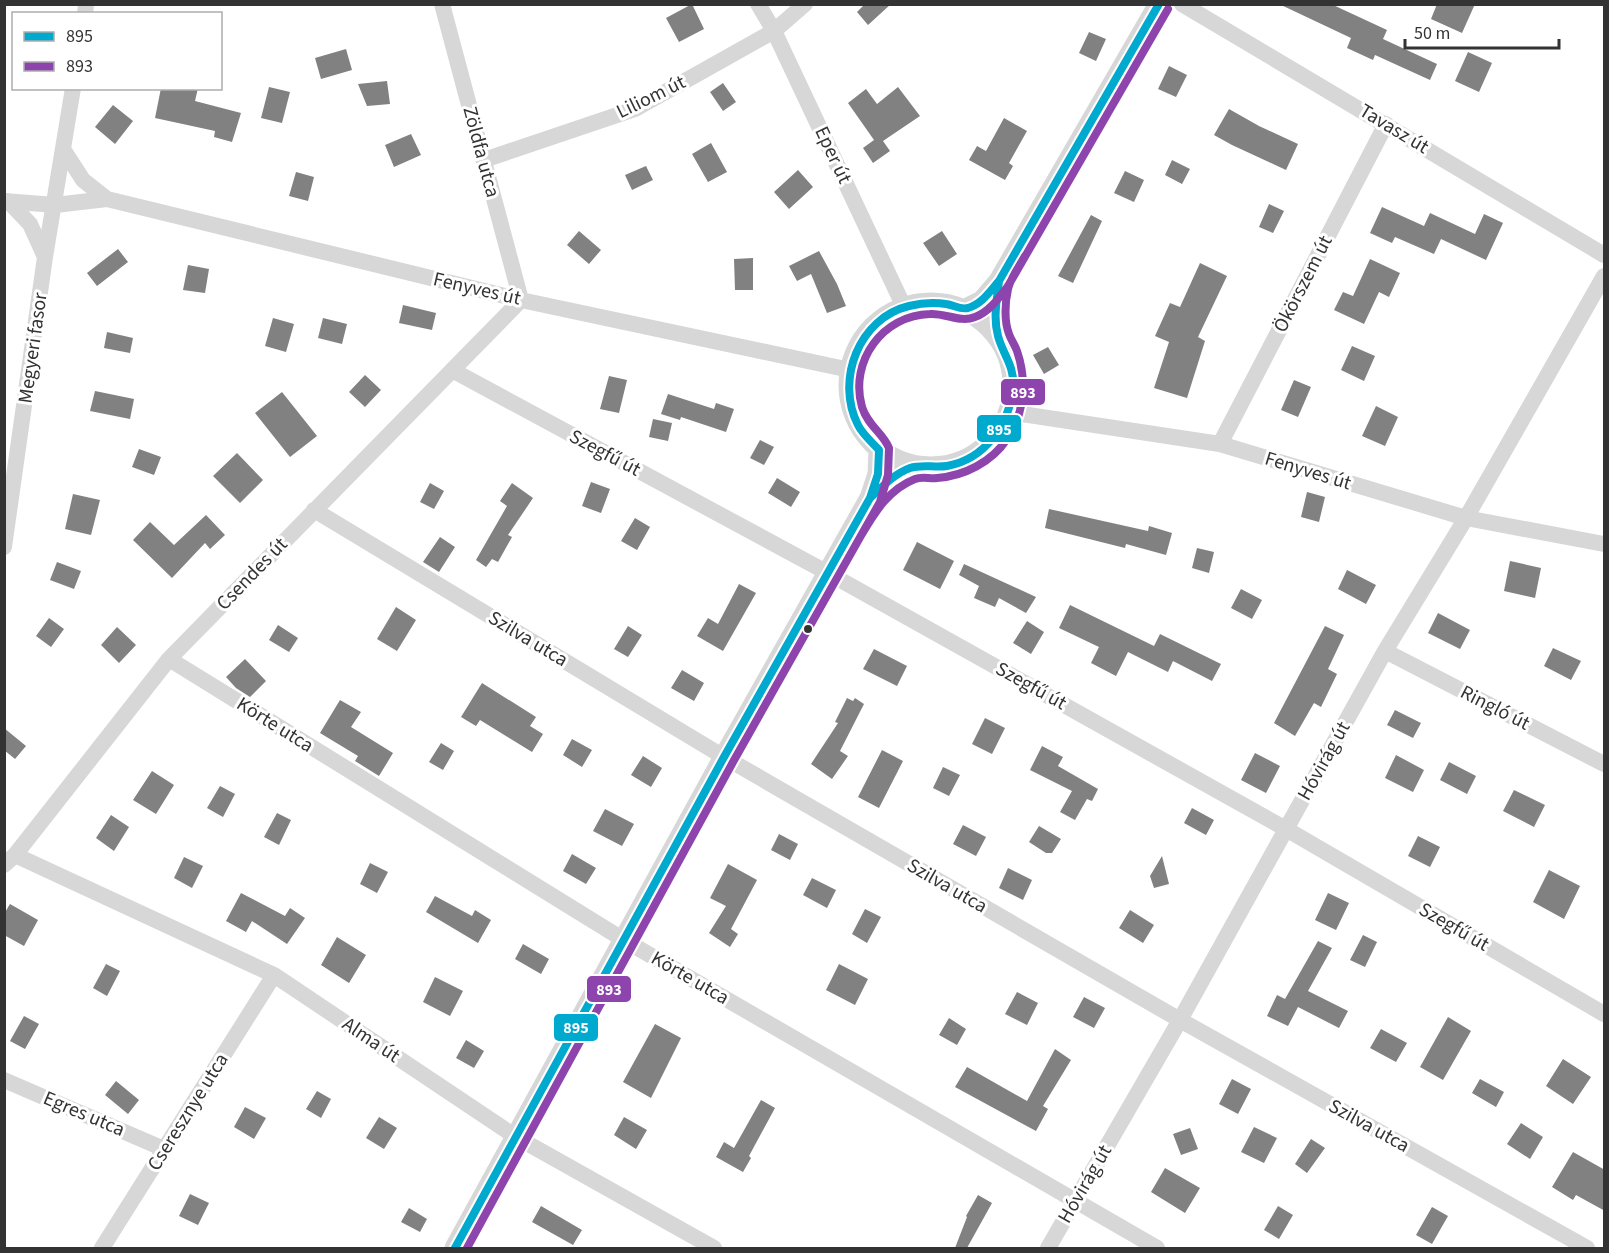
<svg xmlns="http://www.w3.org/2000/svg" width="1609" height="1253" viewBox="0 0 1609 1253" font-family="'Source Sans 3',sans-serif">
<rect width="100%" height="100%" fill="#fff"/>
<path fill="#818181" d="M692,4L704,29L679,42L666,18Z
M865,4H891L868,25L857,12Z
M1279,4H1331L1387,30L1383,39L1437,64L1430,80L1375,55L1373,60L1347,48L1351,38Z
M1437,4H1475L1462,33L1431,19Z
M1089,32L1106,39L1096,61L1079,53Z
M346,49L352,70L321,79L315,58Z
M1468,52L1492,63L1479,92L1455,81Z
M1169,66L1187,75L1176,97L1158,89Z
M387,81L390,104L367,106L358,84Z
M723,83L736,102L723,111L710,92Z
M269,87L290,92L282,123L261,118Z
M898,87L920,116L883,141L890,151L873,163L863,148L874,140L848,103L866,89L877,104Z
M161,88H198L195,101L241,113L232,142L214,137L215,131L155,118Z
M113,105L133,121L115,144L95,127Z
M1229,109L1259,126L1298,144L1286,170L1232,145L1214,135Z
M1004,118L1027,131L1009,163L1013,166L1005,180L969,160L977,146L986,151Z
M411,134L421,155L394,167L385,145Z
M711,143L727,172L708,182L692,154Z
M1172,160L1190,169L1182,184L1165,175Z
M646,166L653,180L632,190L625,175Z
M798,170L813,187L789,209L774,192Z
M1125,171L1144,180L1134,202L1114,193Z
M296,172L314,177L308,201L289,196Z
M1269,204L1284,211L1273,233L1259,227Z
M1382,207L1424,226L1430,213L1475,234L1484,214L1503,223L1486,260L1441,239L1434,254L1395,237L1392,243L1370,233Z
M1091,215L1102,221L1073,283L1058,276Z
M579,231L601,250L589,264L567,245Z
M942,231L957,254L939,266L923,243Z
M118,249L128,262L97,286L87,273Z
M819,251L837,284L846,306L827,313L811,274L797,281L789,266Z
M753,258V290H735L734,259Z
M1370,259L1400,273L1389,297L1379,292L1364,324L1334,310L1343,292L1353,296Z
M1200,263L1227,276L1198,337L1205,341L1187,398L1154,388L1169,342L1155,336L1170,303L1180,307Z
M188,265L209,269L205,293L183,290Z
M403,305L436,313L432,330L399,323Z
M273,318L294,324L286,352L265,346Z
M323,318L347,324L342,344L318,338Z
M107,332L133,338L130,353L104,348Z
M1352,346L1375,356L1364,381L1341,370Z
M1048,347L1059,365L1044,374L1033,355Z
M365,375L381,390L365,407L349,392Z
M609,376L627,380L619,413L600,409Z
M1294,380L1311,387L1298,417L1281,410Z
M95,391L134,399L130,419L90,411Z
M282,392L317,436L290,457L255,413Z
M668,394L714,409L716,403L734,409L726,432L681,417L680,420L661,414Z
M1376,406L1398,417L1385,446L1362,436Z
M653,419L672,423L668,441L649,437Z
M760,440L774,447L764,465L750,458Z
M139,449L161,457L154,475L132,467Z
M237,453L263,480L240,503L213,476Z
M777,478L800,492L791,507L768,493Z
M591,482L610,489L601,513L582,506Z
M430,483L444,491L434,509L420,502Z
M512,483L533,498L508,535L512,537L498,562L492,559L486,567L476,560L507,506L500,501Z
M1307,492L1325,497L1319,522L1301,517Z
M73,494L100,500L91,535L65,529Z
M1049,509L1148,531L1149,526L1172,533L1166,555L1126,544L1125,548L1045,528Z
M206,515L225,535L210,549L205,543L172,578L133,540L150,522L174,545Z
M635,518L650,527L637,550L621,541Z
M440,537L455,547L439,572L423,562Z
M917,542L954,561L940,589L903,570Z
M1197,548L1214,552L1209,573L1192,568Z
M1510,561L1541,568L1535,598L1504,591Z
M57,562L81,571L74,589L50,580Z
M964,564L1036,597L1026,613L999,598L995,607L974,598L979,586L959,575Z
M1347,570L1376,585L1366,604L1338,589Z
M739,584L756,593L723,651L697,636L708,618L718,624Z
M1241,589L1262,600L1252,619L1231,608Z
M1070,605L1154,646L1160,634L1221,664L1212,681L1173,661L1168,672L1128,652L1116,676L1091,663L1099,647L1059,628Z
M396,607L416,620L397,651L377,639Z
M1438,613L1470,630L1460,649L1428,633Z
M49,618L64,629L51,647L36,636Z
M1027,621L1044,632L1031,654L1013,643Z
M278,625L298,638L289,652L269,640Z
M628,626L642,635L628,657L614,649Z
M1325,626L1344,635L1328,669L1337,674L1321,707L1314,703L1295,736L1274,723Z
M117,627L136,645L119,663L101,645Z
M1553,648L1581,661L1571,680L1544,666Z
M874,649L907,666L897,686L863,669Z
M245,659L266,681L250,697L236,688L226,677Z
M682,670L704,683L694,701L671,688Z
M482,683L536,717L530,726L543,734L532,752L480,720L476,726L461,717Z
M847,698L853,701L855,698L864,704L840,751L848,756L832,779L811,764L838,723L835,722Z
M340,700L361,712L351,727L393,753L379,776L355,761L358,756L320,733Z
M1395,710L1421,723L1413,738L1387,725Z
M985,718L1005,728L992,754L972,744Z
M4,728L26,746L15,759L4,750Z
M572,739L592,750L582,767L563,755Z
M441,743L454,751L443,770L429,762Z
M1042,746L1063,757L1058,766L1098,789L1092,801L1087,799L1075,820L1060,812L1072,791L1030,770Z
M882,750L903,761L879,808L858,797Z
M1255,753L1280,766L1266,793L1241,780Z
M1396,755L1424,770L1413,792L1385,778Z
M643,756L662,768L651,787L631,775Z
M1449,762L1476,776L1467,794L1440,780Z
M943,767L960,775L949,796L933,788Z
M152,771L174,785L156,814L133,800Z
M220,786L235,794L223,817L207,808Z
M1514,790L1545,805L1534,827L1503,811Z
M1192,808L1214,820L1206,835L1184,823Z
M605,809L634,824L622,846L593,831Z
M277,813L291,820L279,845L264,837Z
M111,815L129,827L114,851L96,838Z
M963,825L986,837L976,856L953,844Z
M1039,826L1061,839L1052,853H1046L1029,842Z
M779,834L798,844L790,860L771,850Z
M1418,836L1440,847L1430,867L1408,856Z
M572,854L596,868L586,884L563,871Z
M1162,856L1169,884L1154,888L1150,876Z
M184,857L203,866L192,888L174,878Z
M370,863L388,872L377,893L360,884Z
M728,864L757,880L731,929L738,934L730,947L709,933L726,906L710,898Z
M1008,868L1032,880L1023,900L999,888Z
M1549,870L1580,886L1564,919L1533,902Z
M812,878L836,890L827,908L803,895Z
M241,893L285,916L290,908L305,918L287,944L252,921L246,932L226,921Z
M1328,893L1349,903L1336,930L1315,920Z
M435,896L472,916L475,910L491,920L478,943L426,912Z
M10,904L38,920L24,946L4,935V914Z
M865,909L881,917L867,943L852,934Z
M1130,910L1154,925L1143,943L1119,928Z
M1363,935L1377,942L1365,967L1350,960Z
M337,937L366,955L349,983L321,965Z
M1318,941L1332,948L1308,991L1348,1011L1339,1028L1298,1007L1288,1026L1267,1016L1277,995L1285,999Z
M523,944L549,959L541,974L515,959Z
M106,964L120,971L107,996L93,988Z
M839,964L868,979L855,1005L826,990Z
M435,977L463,991L450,1016L423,1002Z
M1017,992L1038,1003L1027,1025L1005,1014Z
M1084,997L1105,1008L1094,1028L1073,1017Z
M24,1016L39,1024L25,1049L10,1041Z
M1448,1017L1471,1031L1443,1080L1420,1067Z
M949,1018L966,1029L957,1045L939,1035Z
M655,1024L681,1038L651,1098L623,1082Z
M1381,1029L1407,1043L1396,1062L1370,1048Z
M466,1040L484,1051L474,1068L456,1058Z
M1055,1049L1071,1060L1043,1106L1048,1109L1036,1131L955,1087L967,1067L1027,1101Z
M1563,1059L1591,1077L1573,1104L1546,1086Z
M1232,1079L1251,1089L1238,1114L1219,1104Z
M1480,1079L1504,1092L1496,1107L1472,1093Z
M116,1081L139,1100L128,1114L105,1095Z
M317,1091L331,1099L321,1118L306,1109Z
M761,1100L775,1108L749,1156L751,1158L743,1172L716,1157L724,1142L734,1148Z
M245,1107L266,1118L254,1139L234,1127Z
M379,1117L397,1128L384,1149L366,1138Z
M624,1117L647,1130L636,1149L614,1135Z
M1521,1123L1543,1137L1530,1159L1507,1144Z
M1254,1127L1277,1138L1264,1163L1241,1152Z
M1190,1128L1198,1149L1181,1155L1173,1134Z
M1311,1139L1325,1148L1307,1173L1295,1164Z
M1573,1152L1605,1170V1211L1576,1195L1573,1200L1552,1187Z
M1165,1168L1200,1188L1185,1213L1151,1192Z
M190,1194L209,1203L198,1225L179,1216Z
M978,1195L992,1203L967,1248H955L967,1217L966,1216Z
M541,1206L582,1230L573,1245L532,1222Z
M1278,1206L1293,1215L1279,1239L1264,1230Z
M1432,1207L1448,1216L1432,1244L1416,1235Z
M409,1208L427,1219L420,1232L401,1222Z"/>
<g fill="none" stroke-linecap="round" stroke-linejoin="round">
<path stroke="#d7d7d7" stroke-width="16" d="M758,4L774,31L904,307
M1182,4L1604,255
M85,14L86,4
M63,149L83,180L107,199
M484,160L635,109L774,31L805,4
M4,201L55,205L107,199L521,300L850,370
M8,201L30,224L45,257
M452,370L828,573L1286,829L1604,1014
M1009,412L1220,444L1466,518L1604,544
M1220,444L1386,124
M314,510L724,757L1180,1020L1587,1248
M4,547L45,257L73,88
M1385,651L1604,764
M169,659L624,940L1157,1248
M15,855L274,975L516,1137L714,1248
M4,865L15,855L169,659L521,300L442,4
M4,1080L164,1149
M102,1248L274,975
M1048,1248L1180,1020L1385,651L1466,518L1604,276"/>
<path stroke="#d7d7d7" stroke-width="21" d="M849 385a82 82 0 1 1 164 0a82 82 0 1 1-164 0Z
M964,310L982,301L999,281L1159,4
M455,1248L724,757L870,498L878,474L879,450"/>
<g stroke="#fff" stroke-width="12">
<path id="bus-1" d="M870,498C882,487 894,474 910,468C922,464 935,468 947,466C985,459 1009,425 1013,388C1015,366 1003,355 998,336C993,318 997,299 999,281
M455,1248L724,757L870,498L878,474L879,450C872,442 863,435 858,425C835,380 859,318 909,306C921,303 934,302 946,304C954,305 960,310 968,308C982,304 990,291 999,281L1159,4"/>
</g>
<g stroke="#fff" stroke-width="12">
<path id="bus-2" d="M862,534C875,512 889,489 915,479C922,476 930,479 937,478C964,476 992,462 1007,439C1025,413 1027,380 1017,351C1015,345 1011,340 1009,334C1004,321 1005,302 1008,289C1011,277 1019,267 1025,256
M467,1248L733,762L880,502L888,475L889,448C883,433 868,426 862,407C849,361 883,315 930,314C946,313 960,323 975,317C989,312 999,298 1008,286L1168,9"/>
</g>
<use href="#bus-1" stroke="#00a9ce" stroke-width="8"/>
<use href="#bus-2" stroke="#8e44ad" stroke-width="8"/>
</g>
<circle fill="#333" stroke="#fff" stroke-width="2" cx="808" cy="629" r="5"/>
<g text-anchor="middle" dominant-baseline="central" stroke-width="6" stroke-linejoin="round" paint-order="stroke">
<g font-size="20" fill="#333" stroke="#fff">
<text transform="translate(651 97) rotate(-26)">Liliom út</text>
<text transform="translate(1394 129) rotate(31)">Tavasz út</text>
<text transform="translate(481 152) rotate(75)">Zöldfa utca</text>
<text transform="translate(833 155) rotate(65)">Eper út</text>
<text transform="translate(1303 284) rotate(-63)">Ökörszem út</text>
<text transform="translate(477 289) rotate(13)">Fenyves út</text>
<text transform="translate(33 348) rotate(-82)">Megyeri fasor</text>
<text transform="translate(605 453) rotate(28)">Szegfű út</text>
<text transform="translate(1308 471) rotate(17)">Fenyves út</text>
<text transform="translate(252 574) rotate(-46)">Csendes út</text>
<text transform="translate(528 639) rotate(31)">Szilva utca</text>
<text transform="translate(1031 686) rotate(29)">Szegfű út</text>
<text transform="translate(1495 708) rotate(27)">Ringló út</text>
<text transform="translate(275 725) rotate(32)">Körte utca</text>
<text transform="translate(1324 761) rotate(-61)">Hóvirág út</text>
<text transform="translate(947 886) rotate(30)">Szilva utca</text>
<text transform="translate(1454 927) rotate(30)">Szegfű út</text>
<text transform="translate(690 978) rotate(30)">Körte utca</text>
<text transform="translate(371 1040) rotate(34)">Alma út</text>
<text transform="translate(188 1112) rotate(-58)">Cseresznye utca</text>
<text transform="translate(84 1114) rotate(23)">Egres utca</text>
<text transform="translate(1369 1126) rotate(29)">Szilva utca</text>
<text transform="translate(1085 1184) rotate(-60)">Hóvirág út</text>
</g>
</g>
<g stroke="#fff" stroke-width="2">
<rect x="1000" y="378" width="46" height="28" rx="6" fill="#8e44ad"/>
<rect x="976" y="414" width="46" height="29" rx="6" fill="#00a9ce"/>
<rect x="586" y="975" width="46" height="28" rx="6" fill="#8e44ad"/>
<rect x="553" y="1013" width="46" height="29" rx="6" fill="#00a9ce"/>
</g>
<g font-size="16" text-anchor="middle" font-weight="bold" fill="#fff">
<text x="1023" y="398">893</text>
<text x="999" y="435">895</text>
<text x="609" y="995">893</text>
<text x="576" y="1033">895</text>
</g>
<rect width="1609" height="1253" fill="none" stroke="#333333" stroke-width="12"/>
<rect x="12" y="12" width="210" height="78" fill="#ffffff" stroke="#adadad" stroke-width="1.5"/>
<rect x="24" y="32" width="30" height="9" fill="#00a9ce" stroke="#adadad" stroke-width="1.5"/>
<text x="66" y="42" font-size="18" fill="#333333">895</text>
<rect x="24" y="62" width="30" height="9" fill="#8e44ad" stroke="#adadad" stroke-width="1.5"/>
<text x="66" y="72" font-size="18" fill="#333333">893</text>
<path d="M1405 39v9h154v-9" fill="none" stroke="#333333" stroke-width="3"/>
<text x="1414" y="39" font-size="18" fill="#333333" stroke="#ffffff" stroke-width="4.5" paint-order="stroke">50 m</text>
</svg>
